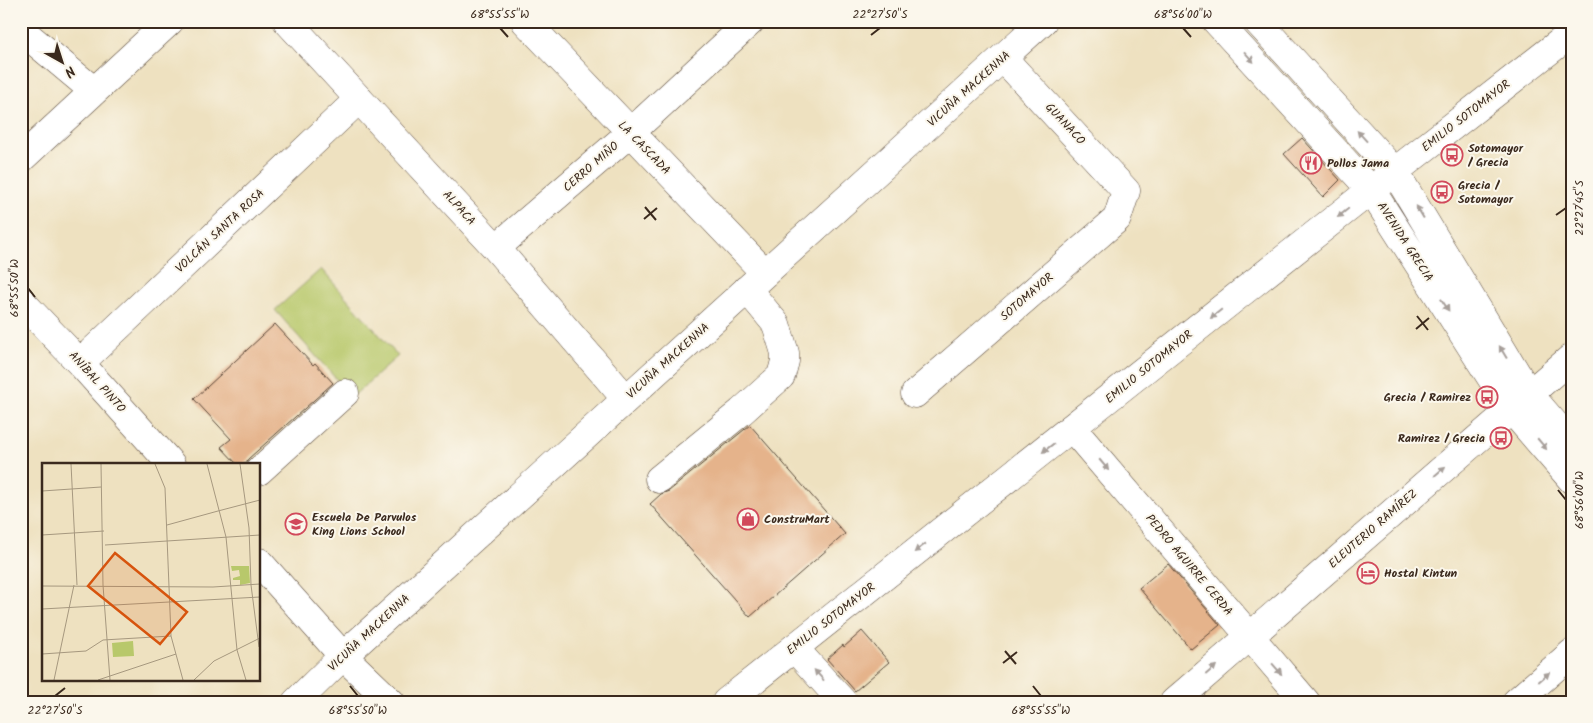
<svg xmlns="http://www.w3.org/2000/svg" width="1593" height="723" viewBox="0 0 1593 723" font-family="Kalam,sans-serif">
<rect width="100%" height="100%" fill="#fbf7ec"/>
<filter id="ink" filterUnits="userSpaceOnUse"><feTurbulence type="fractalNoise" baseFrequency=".02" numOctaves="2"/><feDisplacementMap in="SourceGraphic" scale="10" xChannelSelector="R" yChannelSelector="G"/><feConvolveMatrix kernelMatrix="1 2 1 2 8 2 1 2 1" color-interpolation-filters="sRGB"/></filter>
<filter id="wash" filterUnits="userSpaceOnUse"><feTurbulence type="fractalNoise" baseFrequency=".0096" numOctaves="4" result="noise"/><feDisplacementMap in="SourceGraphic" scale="20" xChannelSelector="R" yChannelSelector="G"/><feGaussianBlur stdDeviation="1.12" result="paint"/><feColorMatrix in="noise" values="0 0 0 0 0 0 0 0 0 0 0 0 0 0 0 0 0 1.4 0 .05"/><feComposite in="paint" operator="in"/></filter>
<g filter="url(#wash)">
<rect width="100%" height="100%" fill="#eee1c0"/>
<path fill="#b8c86b" stroke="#7a7944" d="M321,269L398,356L352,397L275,310Z"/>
<g id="blocks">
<path fill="#e5b38b" d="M1302,138L1340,180L1323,197L1284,154Z
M275,324L313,365L315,363L333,383L248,459L245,464H237L221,447L231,439L194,399Z
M750,425L845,534L750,617L650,504L661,494L669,491Z
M1168,564L1220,625L1191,649L1139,588Z
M862,631L889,662L855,691L827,659L843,645L844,647Z"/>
</g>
</g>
<g filter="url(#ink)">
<use href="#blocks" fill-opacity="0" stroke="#564536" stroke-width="1"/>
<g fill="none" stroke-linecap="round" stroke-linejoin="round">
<g stroke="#564536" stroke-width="29">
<path id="minor" d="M287,21L496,248L626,399
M525,21L765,273
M21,30L94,91
M21,159L170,21
M496,248L630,133L751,21
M21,301L80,363L171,464
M80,363L359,99
M915,394L1117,219L1126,191L1003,58
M1072,428L1306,702
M259,471L345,393
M659,479L741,412L781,376L785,361V353L776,324L747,289
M259,562L343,656L391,702
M794,648L843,702
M296,702L343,656L1043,21
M1174,702L1572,357
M1516,702L1572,653"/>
</g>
<g stroke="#564536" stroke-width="29">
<path id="major" d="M1216,21L1371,190L1511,409L1572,480
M1257,21L1395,172L1529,394L1572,444
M726,702L1371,190L1572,33"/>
</g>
<use href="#minor" stroke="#fff" stroke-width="28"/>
<use href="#major" stroke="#fff" stroke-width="28"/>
</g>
<defs><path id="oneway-solid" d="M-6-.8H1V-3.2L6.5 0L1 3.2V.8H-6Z" transform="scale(1.25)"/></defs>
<g fill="#a79f9a">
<use href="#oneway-solid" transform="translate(1249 57) rotate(48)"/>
<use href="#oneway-solid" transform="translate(1362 136) rotate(-132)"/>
<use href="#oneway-solid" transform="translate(1420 212) rotate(-121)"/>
<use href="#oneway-solid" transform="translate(1343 213) rotate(141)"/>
<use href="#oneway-solid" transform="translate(1445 305) rotate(57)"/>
<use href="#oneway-solid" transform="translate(1216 314) rotate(141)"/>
<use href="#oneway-solid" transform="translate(1503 352) rotate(-121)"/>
<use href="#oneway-solid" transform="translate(1542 444) rotate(50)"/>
<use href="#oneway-solid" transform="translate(1048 448) rotate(142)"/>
<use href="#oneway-solid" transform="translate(1104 465) rotate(50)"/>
<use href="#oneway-solid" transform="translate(1440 471) rotate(-41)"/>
<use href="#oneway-solid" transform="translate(920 548) rotate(142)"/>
<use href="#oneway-solid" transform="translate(1277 669) rotate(49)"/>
<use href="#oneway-solid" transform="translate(1211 670) rotate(-41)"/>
<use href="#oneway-solid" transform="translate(819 675) rotate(-132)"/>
<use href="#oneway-solid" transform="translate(1544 677) rotate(-41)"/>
</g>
</g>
<path fill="none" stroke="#3b2a1e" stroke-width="2" d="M500,28L508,37M1183,28L1191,37M871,35L880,28M645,207L656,220M1556,215L1566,208M644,219L657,208M28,288L35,297M1417,316L1428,330M1416,329L1429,318M1558,490L1566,500M1005,651L1016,664M1003,663L1017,652M350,686L358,696M1033,686L1041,696M55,696L65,688"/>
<defs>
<g id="bus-ring" transform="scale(1.125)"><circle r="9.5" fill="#fbf7ec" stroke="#d1495b" stroke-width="1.5"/><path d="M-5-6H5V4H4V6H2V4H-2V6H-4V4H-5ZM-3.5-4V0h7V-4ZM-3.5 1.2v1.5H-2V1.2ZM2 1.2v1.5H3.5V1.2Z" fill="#d1495b"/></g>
<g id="restaurant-ring" transform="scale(1.125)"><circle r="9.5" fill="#fbf7ec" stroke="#d1495b" stroke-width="1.5"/><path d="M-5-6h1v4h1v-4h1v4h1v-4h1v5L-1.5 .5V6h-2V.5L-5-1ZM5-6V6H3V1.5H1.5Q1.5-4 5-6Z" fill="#d1495b"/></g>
<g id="shop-ring" transform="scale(1.125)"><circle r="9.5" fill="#fbf7ec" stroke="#d1495b" stroke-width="1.5"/><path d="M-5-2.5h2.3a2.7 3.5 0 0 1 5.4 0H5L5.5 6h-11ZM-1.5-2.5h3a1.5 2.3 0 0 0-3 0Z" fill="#d1495b"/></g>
<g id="school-ring" transform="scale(1.125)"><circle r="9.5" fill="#fbf7ec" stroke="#d1495b" stroke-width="1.5"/><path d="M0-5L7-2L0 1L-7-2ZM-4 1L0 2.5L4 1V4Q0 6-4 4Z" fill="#d1495b"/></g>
<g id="hotel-ring" transform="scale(1.125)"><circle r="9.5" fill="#fbf7ec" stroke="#d1495b" stroke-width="1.5"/><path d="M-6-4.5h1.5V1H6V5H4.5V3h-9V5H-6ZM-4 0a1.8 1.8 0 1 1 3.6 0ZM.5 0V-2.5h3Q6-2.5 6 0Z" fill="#d1495b"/></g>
</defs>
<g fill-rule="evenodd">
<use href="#bus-ring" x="1452" y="155"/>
<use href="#restaurant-ring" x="1311" y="163"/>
<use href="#bus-ring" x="1442" y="192"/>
<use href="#bus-ring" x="1487" y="397"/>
<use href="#bus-ring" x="1501" y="438"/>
<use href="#shop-ring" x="748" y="519"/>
<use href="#school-ring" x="296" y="524"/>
<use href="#hotel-ring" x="1368" y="573"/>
</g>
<g text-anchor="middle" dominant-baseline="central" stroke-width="4" stroke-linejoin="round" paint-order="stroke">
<g font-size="12" fill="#3b2a1e" stroke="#fbf7ec">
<text transform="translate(969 89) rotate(-42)">VICUÑA MACKENNA</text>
<text transform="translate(1466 116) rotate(-38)">EMILIO SOTOMAYOR</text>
<text transform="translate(1065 124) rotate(47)">GUANACO</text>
<text transform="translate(644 148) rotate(46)">LA CASCADA</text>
<text transform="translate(591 167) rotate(-41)">CERRO MIÑO</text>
<text transform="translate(459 208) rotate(48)">ALPACA</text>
<text transform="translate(220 231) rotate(-43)">VOLCÁN SANTA ROSA</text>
<text transform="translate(1405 242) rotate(57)">AVENIDA GRECIA</text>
<text transform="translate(1027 297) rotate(-41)">SOTOMAYOR</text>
<text transform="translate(668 361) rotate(-42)">VICUÑA MACKENNA</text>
<text transform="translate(1149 367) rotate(-39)">EMILIO SOTOMAYOR</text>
<text transform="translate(97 382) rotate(48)">ANÍBAL PINTO</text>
<text transform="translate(1373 529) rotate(-41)">ELEUTERIO RAMÍREZ</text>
<text transform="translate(1189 565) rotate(50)">PEDRO AGUIRRE CERDA</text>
<text transform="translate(831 619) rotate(-38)">EMILIO SOTOMAYOR</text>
<text transform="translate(369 633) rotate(-43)">VICUÑA MACKENNA</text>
</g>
<g font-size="12" font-weight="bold" fill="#3b2a1e" stroke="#fbf7ec" text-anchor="start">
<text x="1468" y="148">Sotomayor<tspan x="1468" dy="14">/ Grecia</tspan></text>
<text x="1327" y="163">Pollos Jama</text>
<text x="1458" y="185">Grecia /<tspan x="1458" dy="14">Sotomayor</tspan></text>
<text x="1471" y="397" text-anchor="end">Grecia / Ramirez</text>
<text x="1485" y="438" text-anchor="end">Ramirez / Grecia</text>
<text x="312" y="517">Escuela De Parvulos<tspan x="312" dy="14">King Lions School</tspan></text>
<text x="764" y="519">ConstruMart</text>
<text x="1384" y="573">Hostal Kintun</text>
</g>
</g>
<g transform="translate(42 463)">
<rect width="218" height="218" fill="#eee1c0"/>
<path d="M189,103H207L208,120L198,122V117H191V115L198,113L197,107L190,108ZM91,178L92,193L71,194L70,180Z" fill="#b8c86b"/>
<path fill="none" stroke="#a6987f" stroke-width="1" d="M29,1L35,122M59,1L61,122L68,217M113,1L123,25L129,173L141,217M165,1L184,74L195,187L204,217M198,1L207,65L209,122L217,184M0,28L59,24M176,48L218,37M125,62L176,48M0,72L62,68M63,82L218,72M0,123L171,124L218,121M0,146L218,134M0,191L44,188L61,177L129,173M12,217L32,122M56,217L134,191M152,217L172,198L218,175"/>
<path fill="#d7540e" fill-opacity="0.15" stroke="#d7540e" stroke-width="2.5" d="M73,90L145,149L118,181L46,123Z"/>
<rect width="218" height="218" fill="none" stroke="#3b2a1e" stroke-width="2.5"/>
</g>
<rect width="1593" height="723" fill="none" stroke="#fbf7ec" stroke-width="55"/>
<g transform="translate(62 62) rotate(141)" stroke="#fbf7ec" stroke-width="4" paint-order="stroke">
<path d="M0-4L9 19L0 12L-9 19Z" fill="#3b2a1e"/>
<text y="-8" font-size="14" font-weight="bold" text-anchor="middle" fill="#3b2a1e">N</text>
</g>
<rect x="28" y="28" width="1538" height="668" fill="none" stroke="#3b2a1e" stroke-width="2"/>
<g font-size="12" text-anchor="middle" fill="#3b2a1e">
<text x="500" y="18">68°55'55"W</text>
<text x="880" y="18">22°27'50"S</text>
<text x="1183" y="18">68°56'00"W</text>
<text transform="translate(1579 208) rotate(-90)" y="4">22°27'45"S</text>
<text transform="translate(14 288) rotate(-90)" y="4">68°55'50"W</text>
<text transform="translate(1579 500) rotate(-90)" y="4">68°56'00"W</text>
<text x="55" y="714">22°27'50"S</text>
<text x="358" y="714">68°55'50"W</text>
<text x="1041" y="714">68°55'55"W</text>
</g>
</svg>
